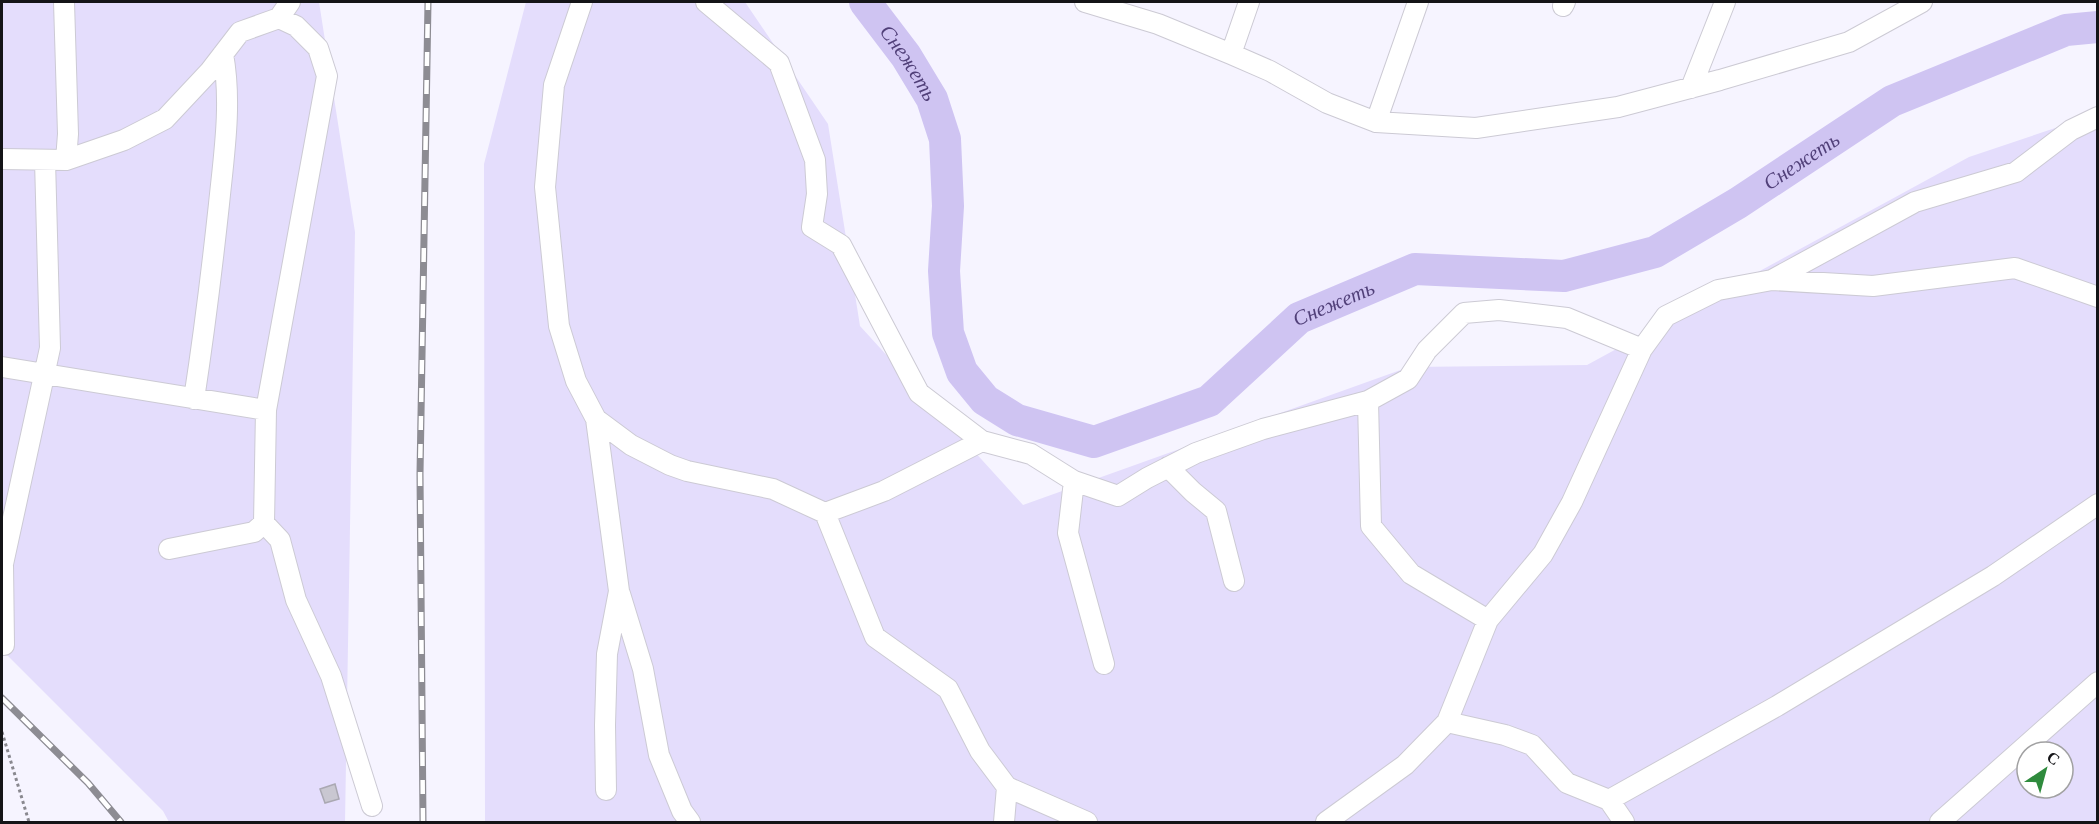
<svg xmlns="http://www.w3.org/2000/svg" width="2099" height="824" viewBox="0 0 2099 824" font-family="'Times New Roman',serif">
<rect width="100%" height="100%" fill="#f6f4ff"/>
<path fill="#e4ddfc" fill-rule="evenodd" d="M2,2H319L355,232L345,822H169L163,811L2,650Z
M526,2H745L828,124L860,326L1023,505L1409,367L1587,365L1969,157L2097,114V822H485L484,164ZM2027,752H2063V788H2027Z"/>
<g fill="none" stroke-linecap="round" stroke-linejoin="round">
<path stroke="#cfc4f2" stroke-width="32" id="s1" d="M865,2L906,56L932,99L945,139L948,206L944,271L948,333L962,372L985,400L1017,420L1094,442L1209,401L1299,318L1415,269L1564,276L1655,252L1738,203L1892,101L2066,30L2098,27"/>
</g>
<path fill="#c9c7d1" stroke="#aaa8b2" stroke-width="1.5" d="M335,784L339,799L325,803L320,789Z"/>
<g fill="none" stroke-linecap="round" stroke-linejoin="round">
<g stroke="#cccad4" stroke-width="22">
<path id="street" d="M64,2L68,134L66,160
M582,2L554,85L545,187L559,326L576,381L596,419L631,445L670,465L687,471L773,489L825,513L875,637L948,689L980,751L1007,787L1087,822
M706,2L779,63L815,160L817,194L812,227L841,245L919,393L982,441
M1085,2L1158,24L1231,54L1270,71L1327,103L1376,122L1476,128L1618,107L1720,80L1849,42L1922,2
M1563,6L1565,2
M279,18L290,2
M1231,54L1249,2
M1691,88L1725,2
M1376,122L1418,2
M2,159L66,160L124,140L165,119L210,71L240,32L279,18L296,26L318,48L327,76L266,410L264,523L280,540L296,600L331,676L372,806
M1772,280L1873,286L2015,268L2098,297
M2,367L266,410
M194,399C204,334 212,269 219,204C224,154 232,103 223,54
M1368,401L1371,526L1411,574L1488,620
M596,419L619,591L607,654L605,725L606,790
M1168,467L1193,492L1216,511L1234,581
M1074,481L1068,533L1104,664
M825,513L884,491L982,441L1031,454L1074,481L1118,496L1147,478L1196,453L1263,429L1368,401L1408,379L1427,350L1464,313L1499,310L1567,318L1642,349
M169,549L254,532L264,523
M620,594L643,669L659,755L682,811L690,822
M4,645L3,564L50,348L45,160
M1447,722L1505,735L1532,745L1567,783L1609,800L1624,822
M1609,800L1777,706L1993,576L2098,504
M1004,822L1007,787
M1326,822L1405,765L1447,722L1488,620L1543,554L1572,502L1642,349L1666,316L1718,290L1772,280L1915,202L2016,172L2071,130L2098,117
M1940,822L2098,682"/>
</g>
<path stroke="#89888f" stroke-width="3" stroke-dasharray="3 3" stroke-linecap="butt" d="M2,732L29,822"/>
<use href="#street" stroke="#fff" stroke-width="20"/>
<g stroke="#8d8c93" stroke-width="7">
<path id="rail" d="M2,698L88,783L121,822
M423,822L420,474L428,2"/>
</g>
<use href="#rail" stroke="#fff" stroke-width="4.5" stroke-dasharray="14" stroke-linecap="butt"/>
</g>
<g text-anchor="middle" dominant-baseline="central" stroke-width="5" stroke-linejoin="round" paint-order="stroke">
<g font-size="21" font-style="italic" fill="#514079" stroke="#fff">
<text stroke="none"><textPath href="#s1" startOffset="75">Снежеть</textPath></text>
<text stroke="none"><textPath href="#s1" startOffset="1336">Снежеть</textPath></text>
<text stroke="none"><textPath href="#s1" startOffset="832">Снежеть</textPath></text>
</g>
</g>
<rect width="2099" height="824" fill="none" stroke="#141417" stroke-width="6"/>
<g transform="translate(2045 770) rotate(36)"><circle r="28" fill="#ffffff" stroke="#a1a1a2" stroke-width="1.5"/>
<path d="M0-4.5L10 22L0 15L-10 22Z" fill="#2f8b3d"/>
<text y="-9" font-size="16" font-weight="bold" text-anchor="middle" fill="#141417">С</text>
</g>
</svg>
